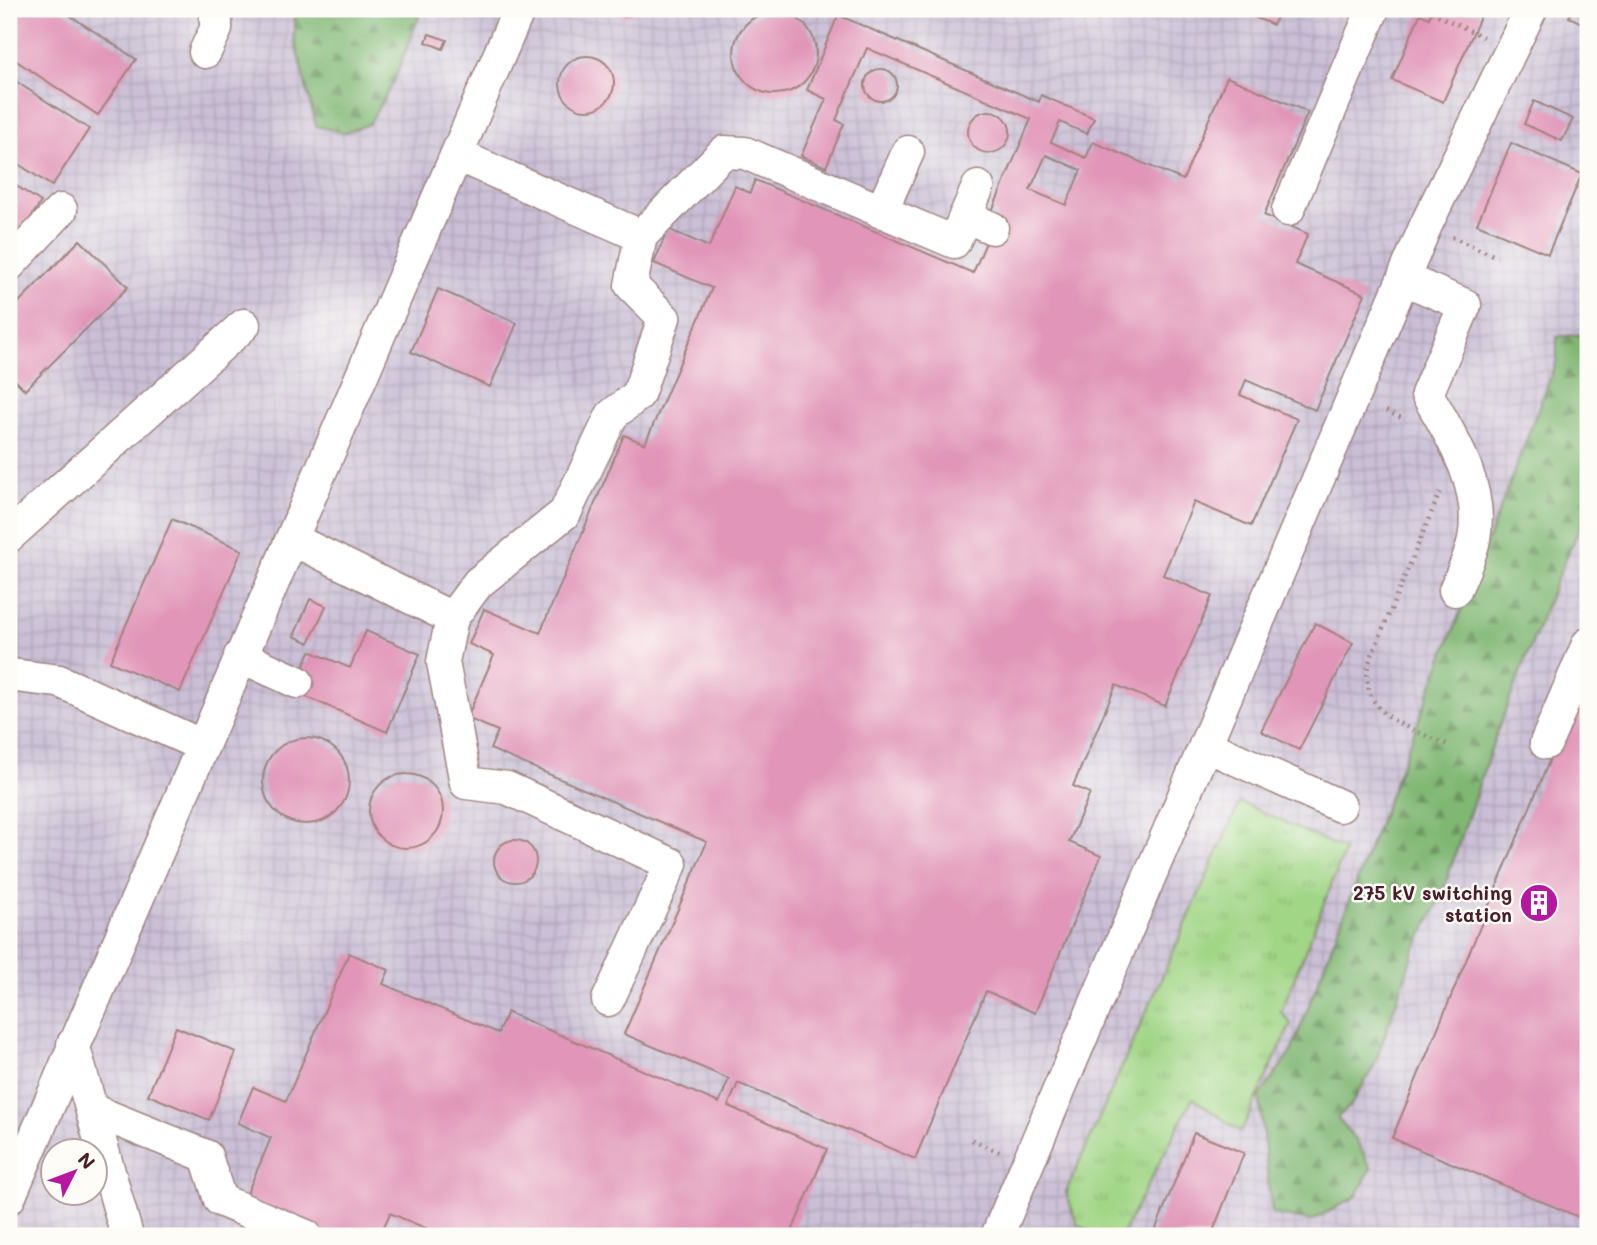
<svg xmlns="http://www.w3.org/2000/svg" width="1597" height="1245" viewBox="0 0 1597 1245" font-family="Mali,sans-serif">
<defs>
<pattern id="industrial-grid" width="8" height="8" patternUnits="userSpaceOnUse" patternTransform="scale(1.75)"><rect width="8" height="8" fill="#cabfd6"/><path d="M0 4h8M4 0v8" fill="none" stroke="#afa4b8"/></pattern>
<pattern id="grass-tufts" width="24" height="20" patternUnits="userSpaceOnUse" patternTransform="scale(1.75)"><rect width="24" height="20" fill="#a1d686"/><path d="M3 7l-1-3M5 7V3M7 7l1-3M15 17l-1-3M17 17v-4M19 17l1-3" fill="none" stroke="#8cb774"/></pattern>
<pattern id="forest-firs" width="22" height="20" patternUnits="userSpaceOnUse" patternTransform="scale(1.75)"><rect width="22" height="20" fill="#80b773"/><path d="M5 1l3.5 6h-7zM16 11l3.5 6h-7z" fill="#6b945f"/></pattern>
</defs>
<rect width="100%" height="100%" fill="#fdfcf7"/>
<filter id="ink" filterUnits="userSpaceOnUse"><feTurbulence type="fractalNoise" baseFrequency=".0143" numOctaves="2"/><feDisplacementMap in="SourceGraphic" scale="14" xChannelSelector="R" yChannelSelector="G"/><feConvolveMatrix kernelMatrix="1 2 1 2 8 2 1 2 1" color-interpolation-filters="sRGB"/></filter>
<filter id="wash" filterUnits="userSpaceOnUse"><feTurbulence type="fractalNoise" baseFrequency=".00686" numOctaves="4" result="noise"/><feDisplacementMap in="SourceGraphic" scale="28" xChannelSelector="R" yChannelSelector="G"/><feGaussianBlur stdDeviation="1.57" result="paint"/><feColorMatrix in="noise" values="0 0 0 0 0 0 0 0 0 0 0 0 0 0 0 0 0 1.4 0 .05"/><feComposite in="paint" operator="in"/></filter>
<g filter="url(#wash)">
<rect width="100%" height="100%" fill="#f6ead5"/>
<path fill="url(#industrial-grid)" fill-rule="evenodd" d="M9,9H1588V1236H9ZM52,1150H94V1192H52Z"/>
<path fill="url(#grass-tufts)" stroke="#767a58" stroke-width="2" d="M1240,802L1345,850L1281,1012L1291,1024L1241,1132L1193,1098L1121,1236H1098L1077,1224L1066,1192Z"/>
<path fill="url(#forest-firs)" stroke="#656b4f" stroke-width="2" d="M295,9H422L394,81L369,124L344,133L316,126L294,39Z
M1584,334L1588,338V398L1583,427L1588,434V509L1558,576L1497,732L1439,902L1414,951L1374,1066L1351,1105L1337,1118L1356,1140L1371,1168L1356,1197L1311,1221L1272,1214L1259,1097L1291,1052L1557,360V337Z"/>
<g id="blocks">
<path fill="#e195b8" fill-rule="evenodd" d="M9,9H60L136,59L98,115L9,56Z
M607,9H644L625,17Z
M1235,9H1280L1273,25Z
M1433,9H1466L1481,15L1443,102L1392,80L1420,14L1429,18Z
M1572,9H1588V26L1569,17Z
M734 53a41 41 0 1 1 82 0a41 41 0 1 1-82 0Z
M838,15L1039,102L1041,95L1094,118L1087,134L1060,122L1051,142L1086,158L1093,142L1183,180L1227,77L1308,112L1264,215L1308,234L1295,264L1365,294L1315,410L1246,380L1240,395L1297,419L1251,526L1194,502L1163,575L1212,596L1165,706L1116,685L1073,786L1090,793L1069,842L1101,856L1035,1013L986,991L915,1159L738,1083L728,1106L827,1149L790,1236H444L390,1213L380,1236H336L245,1198L271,1138L238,1123L253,1087L286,1101L349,953L389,970L383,984L498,1033L507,1012L719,1103L729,1079L624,1034L707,842L490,749L498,731L467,718L494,655L469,644L484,609L540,633L624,435L645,444L712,288L654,263L668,229L709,247L735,186L750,193L755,180L973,273L998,214L992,211L1031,119L867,48L836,120L844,124L826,167L801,156L826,99L807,90ZM1046,155L1081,170L1066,205L1030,190Z
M429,34L447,40L443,49L426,42Z
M560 83a27 27 0 1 1 54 0a27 27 0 1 1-54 0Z
M865 85a16 16 0 1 1 32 0a16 16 0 1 1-32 0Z
M9,77L89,129L52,186L9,158Z
M1534,101L1573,119L1562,141L1524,124Z
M968 132a21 21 0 1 1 42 0a21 21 0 1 1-42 0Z
M1511,143L1582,174L1548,254L1477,224Z
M9,181L41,202L9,251Z
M80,240L128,287L25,390L9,374V312Z
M438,289L517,323L490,387L411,352Z
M172,519L242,550L180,692L110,662Z
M310,599L326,606L309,643L294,636Z
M1315,623L1353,643L1299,750L1261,731Z
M366,631L420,654L387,732L293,691L310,651L350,668Z
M1588,668V1221L1392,1138Z
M263 781a43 43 0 1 1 86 0a43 43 0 1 1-86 0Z
M369 811a37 37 0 1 1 74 0a37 37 0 1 1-74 0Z
M494 861a21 21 0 1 1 42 0a21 21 0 1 1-42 0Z
M176,1027L236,1052L209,1120L148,1095Z
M1194,1133L1244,1153L1211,1236H1153Z"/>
</g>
</g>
<g filter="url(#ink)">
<use href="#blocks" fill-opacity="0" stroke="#a08480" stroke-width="2"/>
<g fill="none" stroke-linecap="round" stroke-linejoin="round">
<g stroke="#a08480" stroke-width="35">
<path id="minor" d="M205,52L216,29V9
M457,155L641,236
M1288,210L1373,9
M881,212L908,152
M965,216L992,228
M9,265L61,210
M1404,279L1465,305L1427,394C1452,437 1484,487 1474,539C1471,556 1462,574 1455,590
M9,536L244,325
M292,539L452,618
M240,656L297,682
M9,675L59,681L203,746
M1546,743L1588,644
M1205,745L1340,806
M608,1000L671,864L507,788L466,783L443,662L452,618L478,583L565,513L612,415L638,395L664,318L631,285L641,236L724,152L745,153L954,242L978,187
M73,1044L127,1236
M92,1110L206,1156L220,1200L306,1236
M9,1198L519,9
M997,1236L1426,225L1531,9"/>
</g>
<path stroke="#a08480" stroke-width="4.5" stroke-dasharray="2 5" stroke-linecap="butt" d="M1425,9L1483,37
M1452,237L1497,257
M1386,411L1404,419
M1440,492L1369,662C1357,716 1410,728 1449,745
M972,1140L999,1152"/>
<use href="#minor" stroke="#fff" stroke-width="32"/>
</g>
</g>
<defs>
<g id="building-disc" transform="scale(2.0125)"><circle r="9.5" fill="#b5179e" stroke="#fdfcf7"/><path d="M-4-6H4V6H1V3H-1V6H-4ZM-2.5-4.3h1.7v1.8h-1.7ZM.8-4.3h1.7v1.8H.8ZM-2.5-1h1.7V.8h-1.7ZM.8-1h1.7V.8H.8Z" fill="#fff"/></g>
</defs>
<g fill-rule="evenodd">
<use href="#building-disc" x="1539" y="903"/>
</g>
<g text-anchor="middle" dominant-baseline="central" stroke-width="5" stroke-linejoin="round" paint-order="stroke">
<g font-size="19" font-weight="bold" fill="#4a1f2b" stroke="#fdfcf7" text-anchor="end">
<text x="1512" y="892">275 kV switching<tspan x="1512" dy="22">station</tspan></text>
</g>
</g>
<rect width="1597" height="1245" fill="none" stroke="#fdfcf7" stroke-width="35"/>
<g transform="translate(74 1172) rotate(48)"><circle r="33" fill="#fdfcf7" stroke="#b5a4a5" stroke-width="2"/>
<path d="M0-5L12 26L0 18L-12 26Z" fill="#b5179e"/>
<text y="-10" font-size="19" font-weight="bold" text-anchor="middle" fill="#4a1f2b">N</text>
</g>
</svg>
